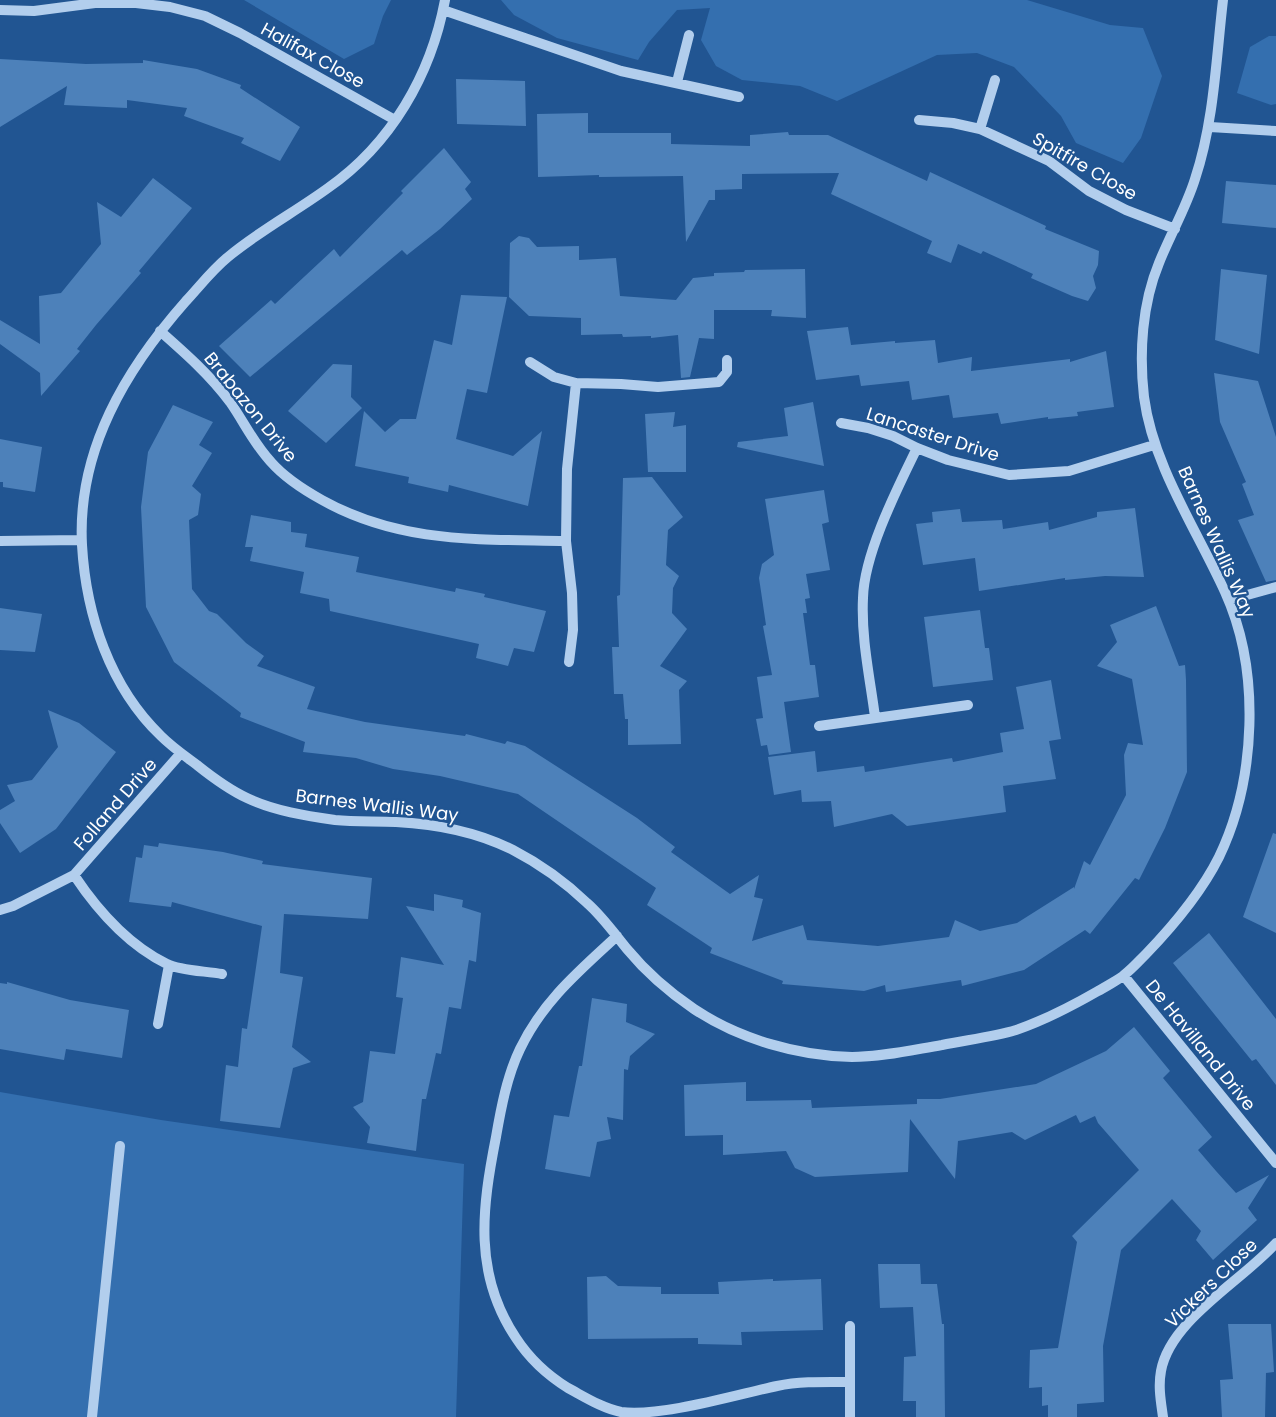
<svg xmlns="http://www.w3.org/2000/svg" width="1276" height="1417" viewBox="0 0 1276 1417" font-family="Poppins,sans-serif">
<rect width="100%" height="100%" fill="#215592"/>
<path fill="#346faf" d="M244,0H391L383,16L374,44L344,59Z
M501,0H1027L1110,25L1143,28L1162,76L1141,138L1123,163L1076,143L1061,116L1014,67L977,53L937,55L837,101L800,86L742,80L716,66L701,40L710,8L677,10L649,42L638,60L557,38L514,15Z
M1269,36H1276V104L1271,105L1237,93L1250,47Z
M0,1092L161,1120L464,1164L456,1417H0Z"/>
<path fill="#4d81ba" d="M0,59L86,64L143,63V60L197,69L241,85L240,88L300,127L280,161L241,143L244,138L184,116L187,108L127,100V108L64,105L67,86L0,127Z
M456,79L525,81L526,126L457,124Z
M588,113V133H671V144L750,146V135L788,132L789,135H828L927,181L930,172L1046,226L1045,229L1099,251L1098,265L1093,276L1096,288L1088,301L1072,296L1031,278L1033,274L983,251L981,254L958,244L951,263L927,253L932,241L831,194L839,173L742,174V189L715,190V200H709L686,242L683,176L599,177V175L538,177L537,114Z
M444,148L471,182L465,189L472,199L440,229L407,255L402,250L250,377L219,346L271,300L275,304L334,249L340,257L403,193L401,191Z
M153,178L192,208L139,271L141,273L96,325L77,349L80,351L41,396L40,373L0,344V320L40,344L39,296L61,293L101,244L97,202L121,217Z
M1226,181L1276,185V228L1222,223Z
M519,236L529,238L537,247L579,246V260L616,258L620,296L676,300L693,278L714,276V273L744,272L745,270L805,269L806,318L771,316L772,310H714V339L699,338L690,377L681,378L678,335L651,338V336L623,337L622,334L581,335V318L529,316L509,297L510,243Z
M1221,269L1267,275L1259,354L1215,340Z
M461,295L507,297L487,393L467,389L456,439L513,456L542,431L528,506L449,485L448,492L408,483L409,477L355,466L364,411L385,432L400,419H416L434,340L452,345Z
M848,327L851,345L895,341V343L935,340L938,363L972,357L971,371L1070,359V362L1106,351L1114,407L1077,412L1078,416L1048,419V417L1001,424L998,413L953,418L949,395L912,400L909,381L861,386L859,375L816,380L807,331Z
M333,364L352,365L351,397L362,408L326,443L288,411Z
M1214,373L1258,381L1276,437V580L1266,582L1238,520L1254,515L1242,484L1246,482L1220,422Z
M813,402L824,466L737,447L738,442L788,436L784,408Z
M173,405L213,422L199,445L212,453L192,486L201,494L198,515L189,520L192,589L209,611L217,614L246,643L264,656L257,666L315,687L307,709L365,722L465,736L466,734L505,744L507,741L525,746L637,818L675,847L671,852L730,894L759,875L754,897L763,899L752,941L803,925L807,940L878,946L949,937L955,920L980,931L1017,923L1074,887V889L1084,861L1090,865L1126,795L1124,755L1128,743L1143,745L1132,679L1097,666L1117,642L1110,625L1156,606L1179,666L1185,665L1186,680L1187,772L1165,828L1139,880L1135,878L1090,934L1085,930L1024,970L962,986L961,980L886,992L885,985L864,991L782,984L783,981L710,953L712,948L647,905L656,888L518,794L440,776L393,769L356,758L303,752L305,742L240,717L241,713L174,662L146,607L141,507L148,452Z
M675,412L673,427L686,425V472H648L645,414Z
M0,439L42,447L35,492L3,487V482H0Z
M652,477L683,517L668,530L666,565L679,576L673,588L672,613L687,629L660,666L687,681L679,690L681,744L628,745V719H625L623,694H614L612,647H619L617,596L620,595L623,478Z
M824,490L829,522L822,524L830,570L806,574L810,598L805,599L807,613H803L810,665H815L819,697L784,702L791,752L769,755L767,745L761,746L756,719L763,718L757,677L772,675L763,626L766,625L759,578L762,564L774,555L765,499Z
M1135,508L1144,577L1105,576L1065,580V578L979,591L975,558L923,565L916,524L933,522L932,512L960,509L962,522L1002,520L1003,529L1048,522L1049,530L1097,517V512Z
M251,515L291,522V532L307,534L305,547L359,557L356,572L455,592L456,588L485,594L484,597L546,611L534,652L514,648L508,666L476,658L479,644L330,611L329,599L300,593L304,572L250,561L253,547H245Z
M0,608L42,614L35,652L0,650Z
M980,610L985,648H989L993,680L933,687L924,617Z
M1051,680L1061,739L1049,741L1056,779L1003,786L1006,812L907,826L892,814L834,827L831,801L802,802L801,790L774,795L768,757L815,751L817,772L864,766L865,772L952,758L953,762L1003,752L1000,733L1024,729L1016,687Z
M48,710L79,723L116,752L56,829L20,853L0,823V810L15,801L7,785L32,780L58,747Z
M1273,833L1276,834V933L1243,917Z
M159,843L223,852L263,861L262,864L372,878L368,919L284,914L280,973L303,977L292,1047L311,1062L293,1068L280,1128L220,1121L226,1065L238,1067L242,1028L247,1029L262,926L172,902L171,907L129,902L136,857L142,858L144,845L158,847Z
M434,894L463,900L462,907L481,913L476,962L469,960L461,1009L449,1007L441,1054L436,1053L426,1099H422L416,1151L367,1143L370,1127L353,1107L363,1102L370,1051L395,1054L403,998L396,997L401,957L444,965L406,906L434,911Z
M1209,933L1276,1019V1085L1256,1059L1252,1061L1173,963Z
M7,982L70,1000L129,1010L122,1058L66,1049L64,1060L0,1049V983L7,984Z
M592,998L627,1004L626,1022L655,1034L630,1056L628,1070L624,1069L623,1120L607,1117L611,1139L597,1142L590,1177L545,1169L554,1115L569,1117L579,1066H582Z
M1134,1027L1170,1071L1163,1078L1212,1137L1198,1150L1216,1171L1236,1193L1269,1175L1248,1208L1257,1220L1213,1260L1196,1240L1201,1231L1172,1199L1121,1250L1103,1346L1104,1402L1077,1404V1417H1048V1405L1042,1406V1387L1029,1388L1030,1350L1058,1348L1077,1242L1072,1236L1139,1170L1098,1123L1095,1116L1080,1123L1076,1115L1025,1140L1012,1132L958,1141L955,1179L910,1119L908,1172L815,1177L795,1168L786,1151L723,1155V1135L685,1136L684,1085L746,1082V1101L811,1100L812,1108L917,1104V1099H940L1036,1084L1106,1051Z
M878,1264H920L921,1284H937L942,1324H944L945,1417H916V1401H903L904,1357L916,1356L913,1307L880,1308Z
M606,1276L618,1286L661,1287V1294H719L718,1282L773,1279V1281L821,1279L823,1330L741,1332L742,1345L698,1344V1338L588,1339L587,1277Z
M1228,1324H1271L1274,1372L1266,1373L1265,1417H1222L1220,1380L1233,1379Z"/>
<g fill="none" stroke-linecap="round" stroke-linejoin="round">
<path stroke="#b2ceed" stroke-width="10" d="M445,0C431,75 391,144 328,188C295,212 259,231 228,257C212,270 200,286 186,301C126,369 77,450 82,545C86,615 110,687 161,736C172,747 185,756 197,765C212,777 230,790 247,798C274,811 307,816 335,820C355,822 376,821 396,822C436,824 477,832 513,850C540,864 565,882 587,903C602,916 614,933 627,949C646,972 669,992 694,1009C739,1039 798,1056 852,1057C882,1057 912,1050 942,1045C966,1040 993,1037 1016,1030C1045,1020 1072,1006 1098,991C1100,990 1123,977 1124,975C1132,969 1139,961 1146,954C1173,926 1201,893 1219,857C1256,780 1261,671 1225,592C1197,530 1153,466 1144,397C1139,353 1142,304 1159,263C1170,235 1186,208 1195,179C1214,122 1216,60 1223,0
M0,10L34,11L95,3H136L170,7L205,16L240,33L395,120
M443,10L621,71L739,97
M677,82L689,35
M919,120L953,123L980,129L1049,161L1089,191L1126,210L1175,229
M1210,127L1276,131
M980,129L995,80
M160,331C185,353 210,375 230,402C244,422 254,444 271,462C285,478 304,490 322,500C401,544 479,539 566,541
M530,362L554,377L576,383L621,384L658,387L719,382L727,372V360
M841,423L868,428L893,436L917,448L948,460L1009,475L1069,471L1154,445
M0,541L81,540
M1229,600L1276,587
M569,662L573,630L572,593L566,541L567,469L576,383
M875,717C870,678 861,638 863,598C864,554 897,489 917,448
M819,726L968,705
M74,875C98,911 128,945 167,964C180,971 207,971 222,974
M0,910L13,906L74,875L181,753
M617,936C579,971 543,1001 520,1049C507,1076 501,1108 496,1137C482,1208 473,1274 516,1338C529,1358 547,1375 568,1388C585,1397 602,1408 621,1412C662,1417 735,1395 777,1386C801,1381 826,1382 850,1382
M1124,976L1276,1163
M158,1024L169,965
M850,1326V1417
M92,1417L120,1146
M1163,1417C1161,1402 1158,1387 1161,1371C1170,1320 1242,1281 1276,1243"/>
</g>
<g text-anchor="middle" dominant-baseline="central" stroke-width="4.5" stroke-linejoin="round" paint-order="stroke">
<g font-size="18" fill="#fff" stroke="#215592">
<text transform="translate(313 55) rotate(29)">Halifax Close</text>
<text transform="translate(1085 166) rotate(30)">Spitfire Close</text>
<text transform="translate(251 407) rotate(51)">Brabazon Drive</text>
<text transform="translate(933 434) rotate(18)">Lancaster Drive</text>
<text transform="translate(1217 542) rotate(66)">Barnes Wallis Way</text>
<text transform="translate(115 804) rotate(-49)">Folland Drive</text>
<text transform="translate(377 805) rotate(7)">Barnes Wallis Way</text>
<text transform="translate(1201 1045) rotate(51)">De Havilland Drive</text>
<text transform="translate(1211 1283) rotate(-44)">Vickers Close</text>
</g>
</g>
</svg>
